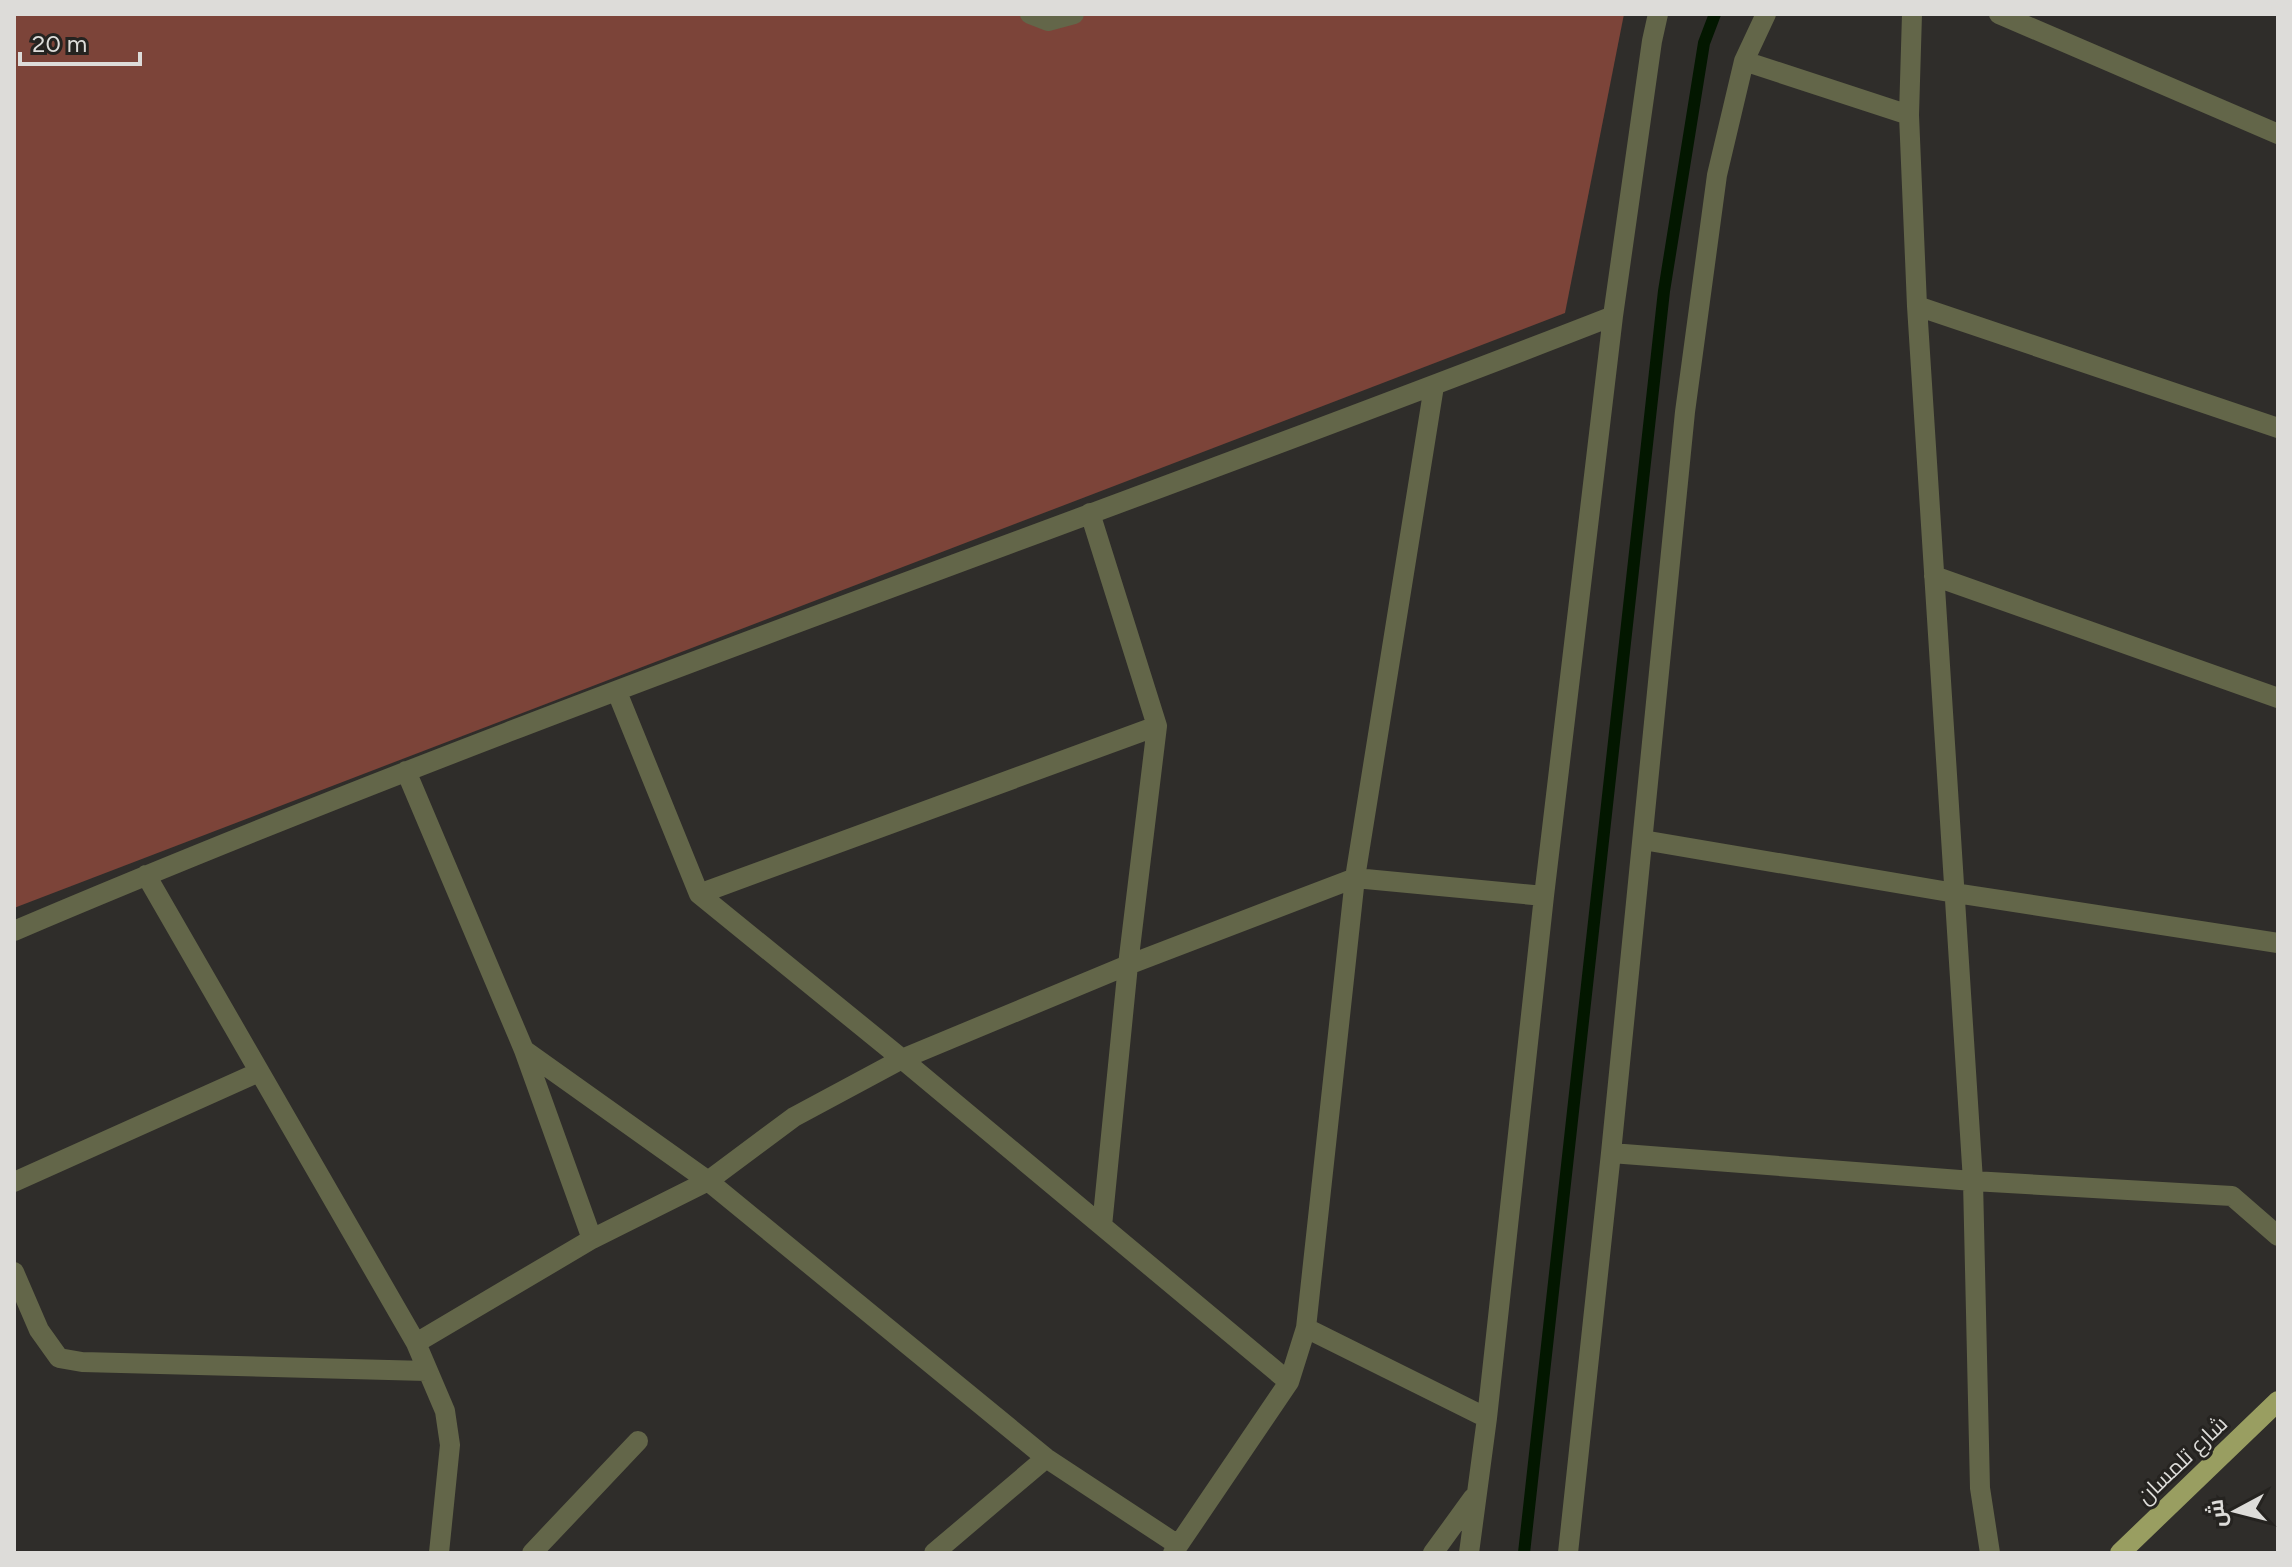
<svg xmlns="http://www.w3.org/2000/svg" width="2292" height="1567" viewBox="0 0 2292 1567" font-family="Figtree,Cairo,sans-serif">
<rect width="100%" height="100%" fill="#2f2d2a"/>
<path fill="#7c4439" d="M14,14H1624L1565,313L14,908Z"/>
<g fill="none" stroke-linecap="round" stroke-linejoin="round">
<path stroke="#031700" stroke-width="12" d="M1524,1553L1664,291L1704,43L1715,14"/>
<path stroke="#636649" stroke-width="20" d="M1030,14L1048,21L1074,14
M1912,14L1909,115L1917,306L1973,1181L1980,1488L1990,1553
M1999,14L2278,134
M1744,61L1909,115
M1917,306L2278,428
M1090,513L1157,726L1128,965L1102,1226
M1934,576L2278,698
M617,692L699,894L902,1059L1289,1382
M406,771L524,1050L592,1239
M1643,840L1955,893L2278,943
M146,875L416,1343L445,1411L450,1445L439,1553
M699,894L1157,726
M14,931C540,707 1081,524 1613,316
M524,1050L708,1181L1046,1458L1178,1545
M1611,1153L1973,1181L2232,1196L2278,1236
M14,1182L259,1072
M14,1272L39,1330L59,1358L82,1362L427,1371
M1306,1328L1487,1418
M416,1343L592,1239L708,1181L794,1117L902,1059L1128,965L1355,878L1544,896
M532,1553L638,1441
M934,1553L1046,1458
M1173,1553L1289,1382L1306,1328L1355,878L1434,386
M1433,1553L1473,1498
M1469,1553L1487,1418L1544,896L1613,316L1652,41L1658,14
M1568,1553L1611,1153L1685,412L1717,175L1744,61L1766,14"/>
<path stroke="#999e61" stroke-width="20" d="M2120,1553L2278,1401"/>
</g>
<g text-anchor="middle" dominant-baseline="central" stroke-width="6" stroke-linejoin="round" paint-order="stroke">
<g font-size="22" fill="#dddcd9" stroke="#252320">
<text transform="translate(2182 1460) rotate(-44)">شارع تلمسان</text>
</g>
</g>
<rect width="2292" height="1567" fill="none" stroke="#dddcd9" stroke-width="32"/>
<g transform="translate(2236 1511) rotate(263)" stroke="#252320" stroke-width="6" paint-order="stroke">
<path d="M0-6L14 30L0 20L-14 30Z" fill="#dddcd9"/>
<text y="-12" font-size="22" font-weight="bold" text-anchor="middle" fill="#dddcd9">ش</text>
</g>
<path d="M20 52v12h120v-12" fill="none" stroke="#dddcd9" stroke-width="4"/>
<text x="32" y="52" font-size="24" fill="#dddcd9" stroke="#252320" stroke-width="6" paint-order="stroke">20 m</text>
</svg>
